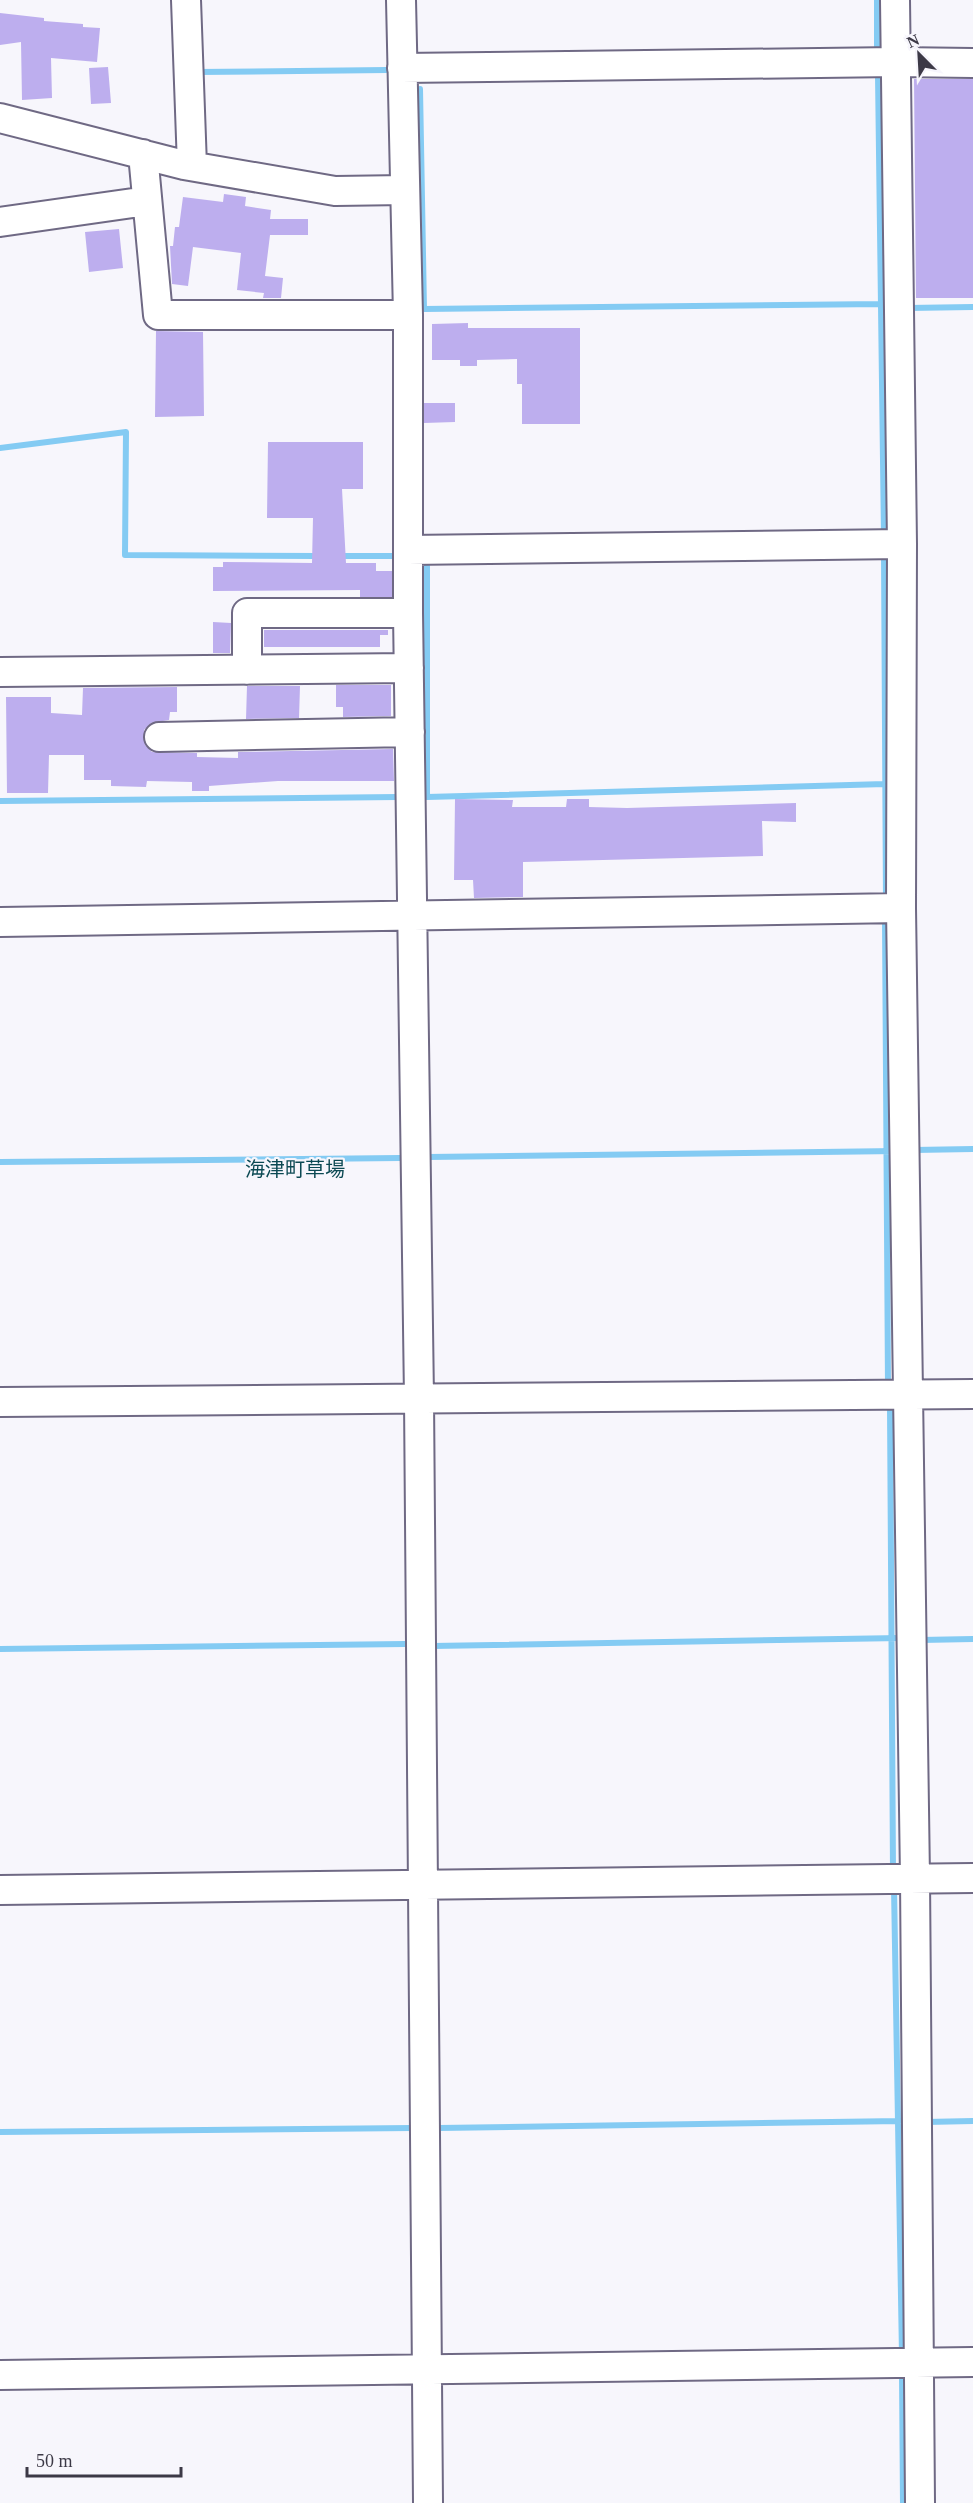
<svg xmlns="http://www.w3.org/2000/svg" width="973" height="2503" viewBox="0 0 973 2503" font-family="'Times New Roman','Noto Sans JP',serif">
<rect width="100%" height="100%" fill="#f7f6fc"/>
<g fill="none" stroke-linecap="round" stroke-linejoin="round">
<path stroke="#84cbf3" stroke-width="6" d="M877,0V53
M197,72L387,70
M878,75L884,537
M420,89L424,309L881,304
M908,308L973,307
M0,448L126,432L125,555L318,556
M884,555L886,902
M340,556H395
M427,566V797L885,784
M0,801L398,797
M885,919L888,1386
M914,1150L973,1149
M428,1157L897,1151
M0,1162L400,1158
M890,1407L893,1871
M921,1640L973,1639
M432,1646L901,1638
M0,1649L405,1644
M894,1888L902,2355
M926,2122L973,2121
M439,2128L900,2121
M0,2132L412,2128
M902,2374L903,2503"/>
</g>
<path fill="#bdaeee" d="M0,13L44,18V21L83,24V27L100,28L97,62L51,58L52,98L22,100L21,42L0,45Z
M108,67L111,103L91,104L89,68Z
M914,79H973V298H916Z
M224,194L246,197L245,206L271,210L270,219H308V235H270L265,276L283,278L281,298H263L264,293L237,290L241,253L193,247L188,286L172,284L170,246H173L175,227H179L183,197L223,202Z
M119,229L123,268L89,272L85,232Z
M468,323V328H580V424H522V384H517V359L477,360V366H460V360H432V324Z
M156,331L203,332L204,416L155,417Z
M424,403H455V422L424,423Z
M268,442H363V489H342L346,563H376V571H392V597H360V590L213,591V567H223V562L312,563L313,518H267Z
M213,622L231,623L230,653H213Z
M264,630H388V635H380V647H264Z
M336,685H391V716L343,717V707H336Z
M247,686H300L299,718L246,719Z
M177,687V712H170L169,720L151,723L144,730L145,745L152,752L197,753V757L238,758V752L393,749L394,781H278L209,786V791H192V782L147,781L146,787L111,786V780H84V755H49L48,793H7L6,697H51V713L82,715L83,688Z
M455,799L513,800L512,807H566L567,799H589V807L627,808L796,803V822L762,821L763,856L523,862V897L474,898L473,880H454Z"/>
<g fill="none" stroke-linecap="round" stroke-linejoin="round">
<g stroke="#6f6984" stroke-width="32">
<path id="minor" d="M186,0L192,166
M401,0L408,315V613L419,1398L428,2503
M895,0L902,544L901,908L915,1878L920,2503
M402,68L896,62L973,63
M0,118L184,165L335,191L405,190
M143,154L158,315H408
M0,222L147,201
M408,550L902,544
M247,670V613H408
M0,672L409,668
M159,737L410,732
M0,922L901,908
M0,1402L973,1394
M0,1890L973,1878
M0,2375L973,2362"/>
</g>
<use href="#minor" stroke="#fff" stroke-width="28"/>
</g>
<g text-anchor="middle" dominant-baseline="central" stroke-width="4.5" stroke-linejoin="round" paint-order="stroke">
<g font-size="20" fill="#0c4953" stroke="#f7f6fc">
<text x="295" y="1169">海津町草場</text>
</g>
</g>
<g transform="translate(919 54) rotate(336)" stroke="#f7f6fc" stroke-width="4.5" paint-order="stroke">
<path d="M0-4.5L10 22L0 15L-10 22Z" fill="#3c3946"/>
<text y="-9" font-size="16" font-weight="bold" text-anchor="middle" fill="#3c3946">N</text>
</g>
<path d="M27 2467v9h154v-9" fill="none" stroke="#3c3946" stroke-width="3"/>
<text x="36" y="2467" font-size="18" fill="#3c3946" stroke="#f7f6fc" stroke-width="4.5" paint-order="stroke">50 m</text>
</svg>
